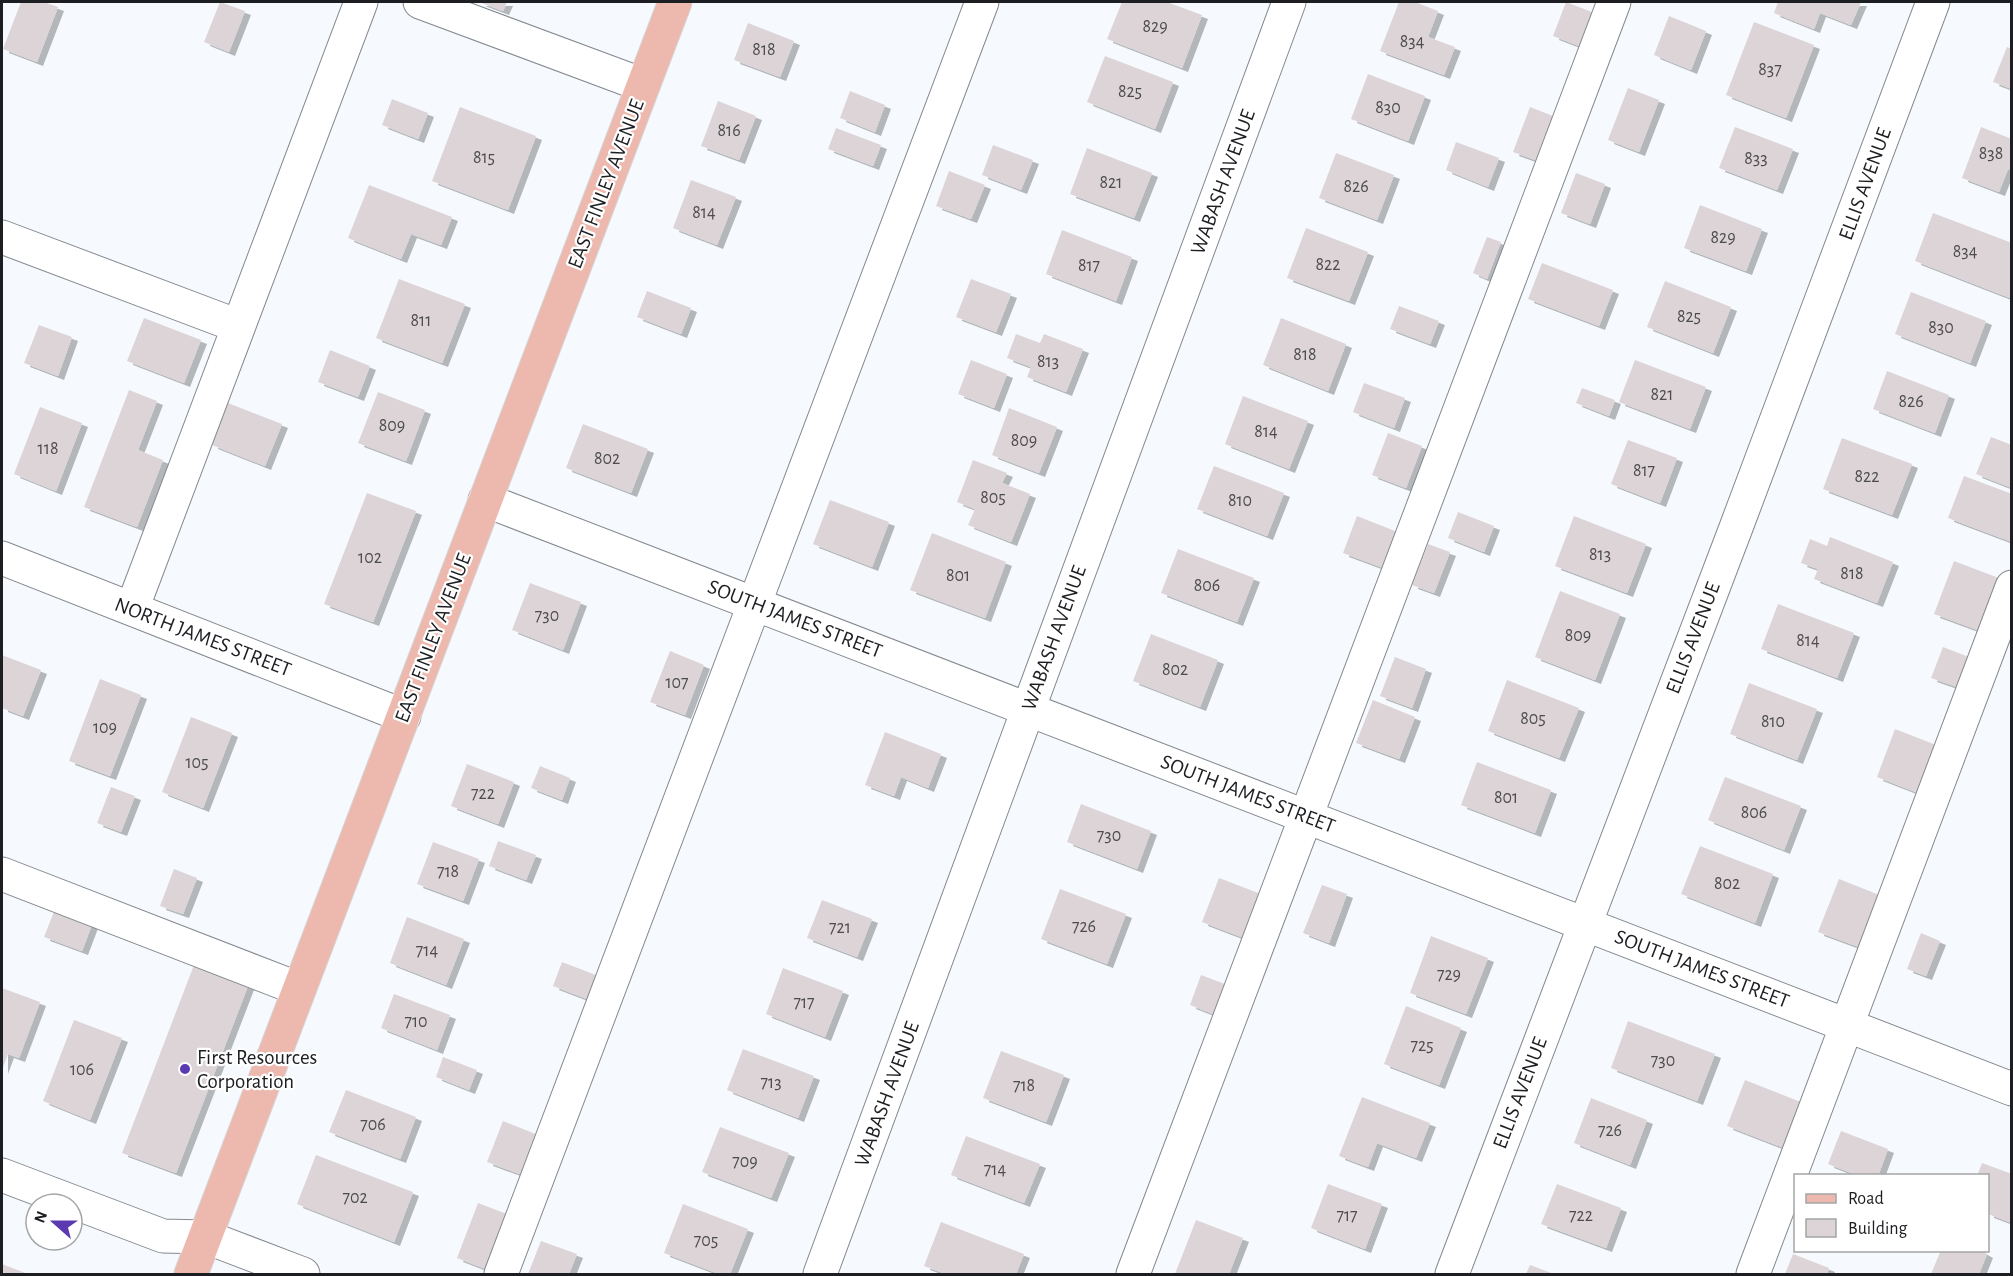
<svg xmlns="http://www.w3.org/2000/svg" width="2013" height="1276" viewBox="0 0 2013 1276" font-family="'Alegreya Sans',sans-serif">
<defs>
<filter id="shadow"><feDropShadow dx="6" dy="4" stdDeviation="0" flood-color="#0004"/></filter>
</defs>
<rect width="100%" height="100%" fill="#f6fafe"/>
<path fill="#ddd4d7" filter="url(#shadow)" d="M21,2H44L58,7L37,62L3,49Z
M220,2L245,11L229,52L204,42Z
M479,2H507L503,11Z
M1122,2H1167L1202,15L1182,68L1107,39Z
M1399,2H1415L1438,11L1428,37L1455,47L1444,75L1380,51Z
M1566,2L1592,12L1579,46L1553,36Z
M1778,2H1861L1851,25L1820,13L1814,29L1774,13Z
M1669,16L1706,31L1691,70L1654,55Z
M1754,22L1814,45L1786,118L1726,95Z
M748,23L794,41L780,77L734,60Z
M2007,47L2012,49V89L1993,82Z
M1105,56L1173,82L1155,129L1087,102Z
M1368,74L1425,96L1408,141L1351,119Z
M1628,88L1659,100L1639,152L1608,140Z
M850,91L885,105L875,132L840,118Z
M392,99L428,113L418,139L382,125Z
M718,101L756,116L739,160L701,146Z
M460,107L536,136L508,210L432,181Z
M1530,107L1558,118L1541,162L1513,152Z
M1735,127L1793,149L1777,190L1719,168Z
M1981,127L2012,139V170L2008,169L1999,192L1962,178Z
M836,128L881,145L873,166L828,149Z
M1456,142L1499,158L1488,187L1446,170Z
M993,145L1033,160L1021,190L982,175Z
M1087,148L1152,173L1134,218L1070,194Z
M1336,153L1394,175L1377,220L1319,198Z
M949,171L985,185L971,219L936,206Z
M1576,173L1605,184L1590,224L1561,213Z
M691,180L736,197L717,245L673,228Z
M369,185L452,217L441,245L411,234L401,259L348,238Z
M1700,205L1762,229L1746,271L1684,248Z
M1933,213L2012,243L2010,298L1915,261Z
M1306,228L1368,252L1349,301L1287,278Z
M1062,230L1132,257L1116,301L1046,274Z
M1487,237L1501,242L1487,279L1473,273Z
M1542,263L1613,290L1599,326L1528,299Z
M399,279L465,304L442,363L376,338Z
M971,279L1011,294L996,332L956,317Z
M1665,281L1731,307L1713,353L1647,327Z
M647,291L691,308L681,334L637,317Z
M1911,292L1986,321L1970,363L1895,334Z
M1399,306L1439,321L1430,344L1390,329Z
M144,318L201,340L184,383L127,361Z
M1281,318L1346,344L1328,391L1263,365Z
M39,325L72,337L58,376L24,363Z
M1016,334L1040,343L1044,334L1083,349L1066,392L1027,377L1031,367L1007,358Z
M330,350L370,366L358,397L318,382Z
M971,360L1007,374L994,408L958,394Z
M1635,360L1706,387L1690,429L1619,402Z
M1887,371L1949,395L1935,433L1873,409Z
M1364,383L1405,398L1394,428L1353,412Z
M1582,388L1615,400L1609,416L1576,403Z
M129,390L157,401L138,450L163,460L137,527L84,507Z
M378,392L425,410L406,461L358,443Z
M1243,396L1308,421L1289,469L1225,444Z
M228,403L282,424L265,466L212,445Z
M40,407L82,423L56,491L14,474Z
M1009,408L1057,427L1039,473L992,455Z
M583,424L648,449L631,493L566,468Z
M1388,433L1422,446L1406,488L1372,475Z
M1991,437L2012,445V488L1976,474Z
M1842,438L1912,464L1892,515L1823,489Z
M1628,440L1677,458L1660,503L1611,484Z
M973,460L1007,473L1002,483L1030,494L1011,542L968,525L975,509L957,502Z
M1214,466L1284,493L1267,536L1197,509Z
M1964,476L2012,494V542L1948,518Z
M367,493L416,511L373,622L324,604Z
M830,500L889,522L872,567L813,544Z
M1458,512L1494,526L1484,552L1448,538Z
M1357,516L1400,533L1386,569L1343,553Z
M1574,516L1646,544L1627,593L1555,566Z
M932,533L1006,562L985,618L910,590Z
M1830,537L1893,562L1877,603L1814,579L1818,569L1801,563L1810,539L1827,546Z
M1428,544L1450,552L1434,593L1412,585Z
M1178,549L1254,578L1237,622L1161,593Z
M1954,561L2004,580L1983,632L1934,614Z
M530,583L581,602L563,650L512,630Z
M1560,591L1620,614L1595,680L1535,657Z
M1778,604L1854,633L1837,678L1761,649Z
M1151,634L1218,660L1200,707L1133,681Z
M1943,647L1969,657L1957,687L1931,678Z
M670,651L704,665L685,715L650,702Z
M2,655L41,670L23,716L2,708Z
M1395,657L1426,669L1412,708L1380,696Z
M100,679L141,695L110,776L69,761Z
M1507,680L1579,708L1559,758L1488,731Z
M1749,683L1817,709L1797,760L1730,734Z
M1373,700L1415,717L1399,759L1356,743Z
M191,717L232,733L203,808L162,792Z
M1895,729L1936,745L1918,793L1877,777Z
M885,732L941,754L928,788L901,777L894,796L865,785Z
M1477,762L1551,790L1535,833L1461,805Z
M467,764L514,782L498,824L451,806Z
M540,766L570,778L562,800L531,788Z
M1725,777L1801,806L1784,850L1708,820Z
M111,787L135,796L121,832L97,823Z
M1081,804L1151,831L1137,869L1067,842Z
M498,841L536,855L526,880L489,866Z
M433,842L479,859L463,901L417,884Z
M1700,846L1773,874L1755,923L1681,894Z
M174,869L197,878L183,914L160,906Z
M1219,878L1261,894L1244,938L1202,922Z
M1839,879L1887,898L1867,950L1818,932Z
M1322,885L1347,894L1329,943L1303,933Z
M1060,889L1126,914L1107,964L1041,939Z
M59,899L96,914L82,951L44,937Z
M822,900L872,919L857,957L807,938Z
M407,917L464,939L446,985L390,963Z
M1921,933L1940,941L1926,976L1907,969Z
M1431,936L1488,958L1466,1014L1410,993Z
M562,962L596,975L587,999L553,986Z
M194,965L248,986L176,1173L122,1153Z
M783,968L843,991L825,1037L766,1014Z
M1201,975L1225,984L1213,1014L1190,1005Z
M2,988L40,1002L19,1058L8,1054L2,1070Z
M394,994L450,1015L437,1050L381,1028Z
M1406,1006L1461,1028L1439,1085L1384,1064Z
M74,1020L122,1038L90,1120L43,1101Z
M1628,1021L1715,1054L1697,1101L1611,1068Z
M743,1049L814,1076L798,1118L727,1090Z
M1001,1051L1064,1075L1046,1122L983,1098Z
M443,1057L477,1070L469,1090L436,1077Z
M1745,1080L1806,1104L1789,1150L1727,1126Z
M346,1090L416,1117L400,1159L329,1132Z
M1362,1097L1430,1123L1416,1158L1377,1143L1368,1167L1339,1156Z
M1591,1098L1647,1120L1630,1165L1574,1143Z
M503,1121L543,1137L528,1177L487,1162Z
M720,1127L789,1153L771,1198L702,1172Z
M1841,1131L1888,1149L1878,1176H1859L1828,1164Z
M966,1136L1040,1164L1024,1203L951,1175Z
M316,1155L413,1192L394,1242L297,1204Z
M1982,1163L2012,1174V1223L1988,1214V1176H1977Z
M1328,1184L1382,1204L1365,1249L1311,1228Z
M1557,1184L1621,1208L1606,1248L1541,1224Z
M478,1203L512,1216L491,1271L457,1258Z
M683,1204L748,1229L730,1274H719L664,1253Z
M1196,1220L1243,1238L1229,1274H1175Z
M941,1222L1024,1254L1016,1274H946L924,1266Z
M541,1241L577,1254L569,1274H528Z
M1941,1250H1980L1987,1254L1979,1274H1931Z
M1793,1254L1829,1268L1827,1274H1785Z
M2,1264L28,1274H2Z
M1530,1265L1554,1274H1526Z"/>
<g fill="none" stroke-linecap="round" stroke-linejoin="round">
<g stroke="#84898f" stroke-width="35">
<path id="minor" d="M420,2L643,85
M2,237L238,326
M485,500L2012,1089
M2,558L404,716
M132,609L361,2
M2,874L299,989
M2,1175L163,1236L206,1237L303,1274
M501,1274L982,2
M820,1274L1289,2
M1133,1274L1614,2
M1452,1274L1737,525L1933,2
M1753,1274L2012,587"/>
</g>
<g stroke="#d6d6d7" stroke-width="35">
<path id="major" d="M191,1274L675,2"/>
</g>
<use href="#minor" stroke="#fff" stroke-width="33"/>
<use href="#major" stroke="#edb8ad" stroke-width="33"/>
</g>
<circle fill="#5b39b1" stroke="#fff" stroke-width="2" cx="185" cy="1069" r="6"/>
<g text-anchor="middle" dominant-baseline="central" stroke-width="4.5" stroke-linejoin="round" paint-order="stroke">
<g font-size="18" fill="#4c4c4e">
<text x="1155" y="27">829</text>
<text x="1412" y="42">834</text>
<text x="764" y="50">818</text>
<text x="1770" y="70">837</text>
<text x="1130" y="92">825</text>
<text x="1388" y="108">830</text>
<text x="729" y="131">816</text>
<text x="1991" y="154">838</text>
<text x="484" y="158">815</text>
<text x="1756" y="159">833</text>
<text x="1111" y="183">821</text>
<text x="1356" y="187">826</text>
<text x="704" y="213">814</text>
<text x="1723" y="238">829</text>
<text x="1965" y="252">834</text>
<text x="1328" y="265">822</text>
<text x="1089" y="266">817</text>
<text x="1689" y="317">825</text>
<text x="421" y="321">811</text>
<text x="1941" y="328">830</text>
<text x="1305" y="355">818</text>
<text x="1048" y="362">813</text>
<text x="1662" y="395">821</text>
<text x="1911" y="402">826</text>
<text x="392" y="426">809</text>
<text x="1266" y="432">814</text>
<text x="1024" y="441">809</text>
<text x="48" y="449">118</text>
<text x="607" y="459">802</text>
<text x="1644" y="471">817</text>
<text x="1867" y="477">822</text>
<text x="993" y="498">805</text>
<text x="1240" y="501">810</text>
<text x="1600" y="555">813</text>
<text x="370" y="558">102</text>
<text x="1852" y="574">818</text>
<text x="958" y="576">801</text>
<text x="1207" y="586">806</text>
<text x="547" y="616">730</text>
<text x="1578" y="636">809</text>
<text x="1808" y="641">814</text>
<text x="1175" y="670">802</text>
<text x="677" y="683">107</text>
<text x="1533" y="719">805</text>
<text x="1773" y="722">810</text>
<text x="105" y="728">109</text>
<text x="197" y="763">105</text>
<text x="483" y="794">722</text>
<text x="1506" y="798">801</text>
<text x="1754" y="813">806</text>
<text x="1109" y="836">730</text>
<text x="448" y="872">718</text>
<text x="1727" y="884">802</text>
<text x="1084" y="927">726</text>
<text x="840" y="928">721</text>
<text x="427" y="951">714</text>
<text x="1449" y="975">729</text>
<text x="804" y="1003">717</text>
<text x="416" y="1022">710</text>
<text x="1422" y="1046">725</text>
<text x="1663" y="1061">730</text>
<text x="82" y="1070">106</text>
<text x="771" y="1083">713</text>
<text x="1024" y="1086">718</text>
<text x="373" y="1125">706</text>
<text x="1610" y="1131">726</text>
<text x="745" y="1162">709</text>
<text x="995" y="1170">714</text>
<text x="355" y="1198">702</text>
<text x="1347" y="1216">717</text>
<text x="1581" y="1216">722</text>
<text x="706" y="1241">705</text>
</g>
<g font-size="21" fill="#1c1e21" stroke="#fff">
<text transform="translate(1223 182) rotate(-70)">WABASH AVENUE</text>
<text transform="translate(606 184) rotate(-69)">EAST FINLEY AVENUE</text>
<text transform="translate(1865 184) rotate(-70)">ELLIS AVENUE</text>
<text transform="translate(795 619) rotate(21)">SOUTH JAMES STREET</text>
<text transform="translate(203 637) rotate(21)">NORTH JAMES STREET</text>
<text transform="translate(433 638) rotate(-69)">EAST FINLEY AVENUE</text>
<text transform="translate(1054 638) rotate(-70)">WABASH AVENUE</text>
<text transform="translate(1693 638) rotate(-69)">ELLIS AVENUE</text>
<text transform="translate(1248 794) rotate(21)">SOUTH JAMES STREET</text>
<text transform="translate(1702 969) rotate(21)">SOUTH JAMES STREET</text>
<text transform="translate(1520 1093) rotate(-69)">ELLIS AVENUE</text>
<text transform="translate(887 1094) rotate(-70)">WABASH AVENUE</text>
</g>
<g font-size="21" fill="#1c1e21" stroke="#fff" text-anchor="start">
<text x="197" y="1057">First Resources<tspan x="197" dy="24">Corporation</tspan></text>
</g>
</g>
<rect width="2013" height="1276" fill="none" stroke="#1c1e21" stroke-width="6"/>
<rect x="1794" y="1174" width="195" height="78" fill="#ffffff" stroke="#a4a5a6" stroke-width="1.5"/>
<rect x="1806" y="1194" width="30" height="9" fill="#edb8ad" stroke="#a4a5a6" stroke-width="1.5"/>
<text x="1848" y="1204" font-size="18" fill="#1c1e21">Road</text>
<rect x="1806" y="1219" width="30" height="18" fill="#ddd4d7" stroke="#a4a5a6" stroke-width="1.5"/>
<text x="1848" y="1234" font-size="18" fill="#1c1e21">Building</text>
<g transform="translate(54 1222) rotate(291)"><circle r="28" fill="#ffffff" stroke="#a4a5a6" stroke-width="1.5"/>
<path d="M0-4.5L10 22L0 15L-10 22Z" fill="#5b39b1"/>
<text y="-9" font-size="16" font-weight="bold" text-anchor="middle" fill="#1c1e21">N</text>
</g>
</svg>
